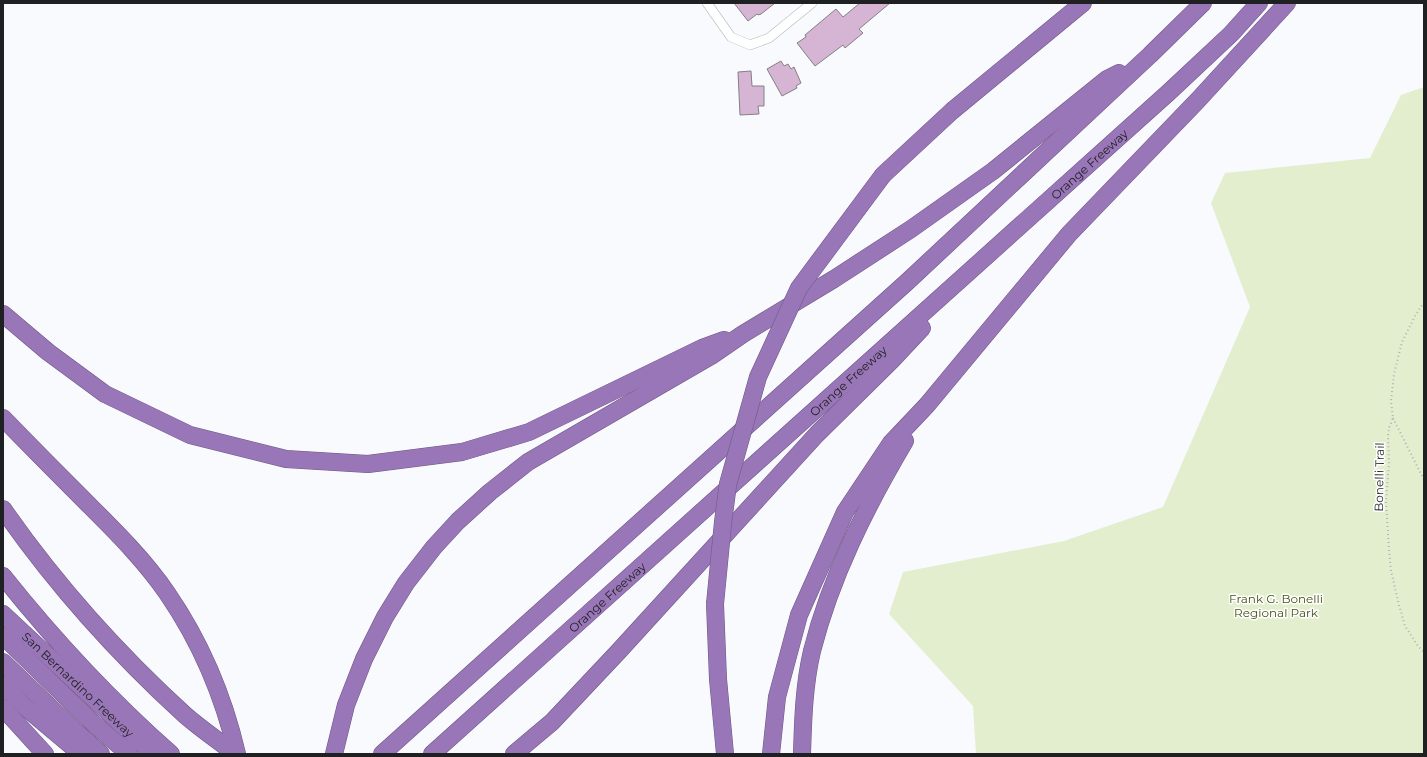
<svg xmlns="http://www.w3.org/2000/svg" width="1427" height="757" viewBox="0 0 1427 757" font-family="Montserrat,sans-serif">
<rect width="100%" height="100%" fill="#f8fafe"/>
<path fill="#e3eece" d="M1424,87V754H976L973,706L889,614L903,572L1064,541L1163,507L1250,307L1211,203L1225,173L1370,158L1401,95Z"/>
<path fill="#d5b5d3" stroke="#848084" d="M734,3H775L761,14L758,15L757,14L748,21Z
M860,3H890L859,29L863,33L845,48L843,45L815,66L797,43L806,37L805,35L836,9L843,17Z
M781,61L784,66L788,64L791,69L794,67L801,83L796,86L797,88L782,96L767,69Z
M751,71L752,86H764V106H758L759,114L740,115L738,72Z"/>
<g fill="none" stroke-linecap="round" stroke-linejoin="round">
<g stroke="#b4b7bc" stroke-width="10">
<path id="street" d="M707,3L731,37L750,45L769,38L812,3"/>
</g>
<g stroke="#6e5883" stroke-width="18">
<g id="highway">
<path d="M883,175L952,111L1083,3"/>
<path d="M3,314L48,352L105,394L190,435L286,459L368,464L462,452L529,432L702,348L724,340"/>
<path d="M3,418C32,448 61,477 91,507C118,534 145,561 167,593C200,641 224,698 237,754"/>
<path d="M3,509C56,585 117,653 185,715C201,729 219,741 235,754"/>
<path d="M3,576C54,640 110,700 171,754"/>
<path d="M715,604L718,679L725,754"/>
<path id="s1" d="M3,614L153,754"/>
<path d="M3,636L93,723L129,754"/>
<path d="M3,662L73,729L101,754"/>
<path d="M3,684L24,706L81,754"/>
<path d="M3,708L45,754"/>
<path d="M334,754L346,705L364,659L385,617L406,583L434,547L458,521L490,492L528,462L711,356L743,334L834,279L911,229L993,171L1107,79L1119,73"/>
<path d="M382,754L907,282L1150,55L1203,3"/>
<path id="s2" d="M432,754L1168,93L1231,34L1259,3"/>
<path d="M514,754L552,722L618,652L817,434L892,360L922,328"/>
<path d="M771,754L777,697L799,615L845,512L891,443L927,405L1069,234L1198,100L1287,3"/>
<path d="M802,754C803,720 804,685 812,651C831,576 866,507 905,441"/>
</g>
</g>
<path stroke="#b0b1b5" stroke-width="2" stroke-dasharray="1 3" stroke-linecap="butt" d="M1424,302L1415,316L1402,342L1394,374L1391,401L1393,418L1389,428L1388,437L1389,463L1386,502L1389,550L1391,571L1399,605L1405,626L1418,646L1424,652
M1393,418L1424,480"/>
<use href="#street" stroke="#fff" stroke-width="9"/>
<use href="#highway" stroke="#9976b7" stroke-width="17"/>
<g stroke="#6e5883" stroke-width="18" stroke-linecap="butt">
<path id="highway-bridge" d="M715,604L723,522L728,484L758,377L799,288L883,175"/>
</g>
<use href="#highway-bridge" stroke="#9976b7" stroke-width="17"/>
</g>
<g text-anchor="middle" dominant-baseline="central" stroke-width="3" stroke-linejoin="round" paint-order="stroke">
<g font-size="12" fill="#1f2022" stroke="#fff">
<text stroke="none"><textPath href="#s2" startOffset="883">Orange Freeway</textPath></text>
<text stroke="none"><textPath href="#s2" startOffset="559">Orange Freeway</textPath></text>
<text transform="translate(1379 477) rotate(-89)">Bonelli Trail</text>
<text stroke="none"><textPath href="#s2" startOffset="235">Orange Freeway</textPath></text>
<text stroke="none"><textPath href="#s1" startOffset="103">San Bernardino Freeway</textPath></text>
</g>
<g font-size="12" fill="#435216" stroke="#fff">
<text x="1276" y="598">Frank G. Bonelli<tspan x="1276" dy="14">Regional Park</tspan></text>
</g>
</g>
<rect width="1427" height="757" fill="none" stroke="#1f2022" stroke-width="8"/>
</svg>
